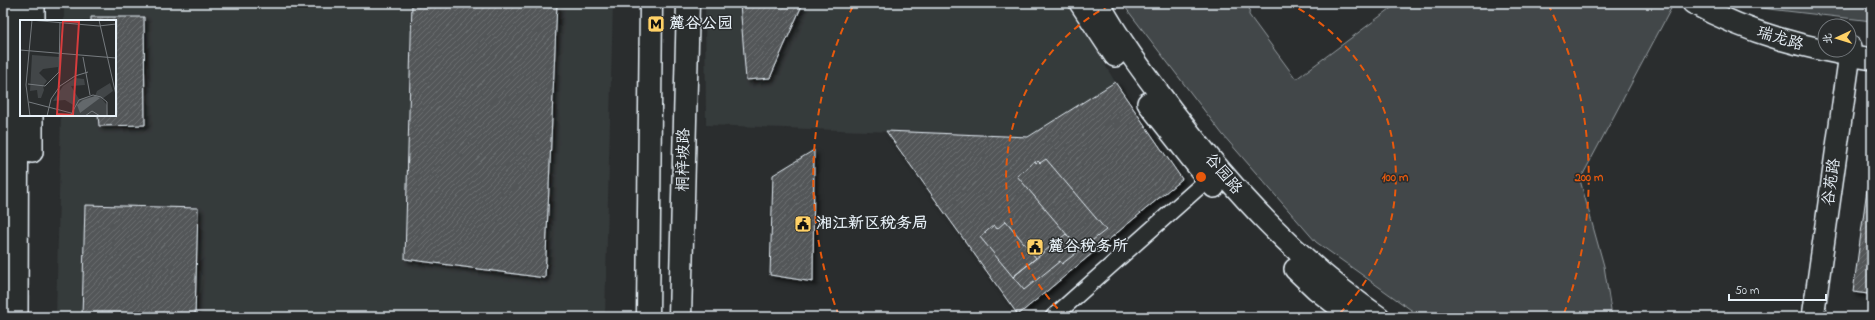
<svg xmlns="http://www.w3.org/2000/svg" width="1875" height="320" viewBox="0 0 1875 320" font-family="'Indie Flower','LXGW WenKai TC',sans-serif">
<defs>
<pattern id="building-hatch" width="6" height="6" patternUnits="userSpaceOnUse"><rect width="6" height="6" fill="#535759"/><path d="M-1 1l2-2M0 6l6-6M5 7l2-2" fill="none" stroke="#6c7072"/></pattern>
<filter id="shadow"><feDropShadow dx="3.5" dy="3.5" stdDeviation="2" flood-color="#0009"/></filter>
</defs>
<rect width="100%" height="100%" fill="#2a2d2e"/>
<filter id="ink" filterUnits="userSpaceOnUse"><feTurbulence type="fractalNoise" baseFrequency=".025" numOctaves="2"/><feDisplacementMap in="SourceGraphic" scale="8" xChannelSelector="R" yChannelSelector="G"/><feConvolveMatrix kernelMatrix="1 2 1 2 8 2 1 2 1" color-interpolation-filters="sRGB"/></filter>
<g filter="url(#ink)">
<path fill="#363a3b" d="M64,3H613L605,317H56L61,115H115V21H64Z
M705,3H1116L1083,27L1115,82L1028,137L706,125Z"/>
<path fill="#424648" stroke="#959ca0" d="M1122,3H1250L1249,15L1296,79L1398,3H1674L1580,180L1604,266L1612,317H1421L1316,242L1223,135Z
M1752,3H1872V21L1761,8Z"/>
<path fill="url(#building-hatch)" stroke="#e8f1f8" filter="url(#shadow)" d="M412,3H557L545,278L405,259Z
M740,3H803L770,78L746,80Z
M91,17H144L145,125L99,126L98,115H115V21H91Z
M1115,82L1182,179L1018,315L886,131L1028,137Z
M1872,134V158L1869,157Z
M814,150L813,282L770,275L773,175Z
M1046,159L1106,230L1080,250L1017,176L1035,161L1036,163L1038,161L1040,163Z
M1868,182L1872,183V287L1870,286L1868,294L1853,292Z
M85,205L198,208L195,317H82Z
M1006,221L1036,258L1013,277L980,237L994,225L997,229Z
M1066,234L1080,250L1062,264L1060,261L1024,290L1013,277Z"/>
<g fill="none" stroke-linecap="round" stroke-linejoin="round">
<g stroke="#e8f1f8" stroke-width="18">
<path id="street" d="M1053,317L1208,179"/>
</g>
<g stroke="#e8f1f8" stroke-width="24">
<path id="secondary" d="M1080,3L1115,56
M1099,3C1120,42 1147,77 1174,113C1233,190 1298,261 1379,317
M1693,3C1749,34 1809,49 1872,59
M34,21V3
M1148,103L1214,187
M32,152V115
M1295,269L1316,289L1352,317
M17,317L18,3
M1813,317L1851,47"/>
</g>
<g stroke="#e8f1f8" stroke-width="25">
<path id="primary" d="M648,317L651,3
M680,317L688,3"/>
</g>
<use href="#street" stroke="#2a2d2e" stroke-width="15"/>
<use href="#secondary" stroke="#2a2d2e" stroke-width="21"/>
<use href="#primary" stroke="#2a2d2e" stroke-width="22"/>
</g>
</g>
<g fill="none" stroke="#e8590c" stroke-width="2" stroke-dasharray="7 5">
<path d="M1066 317A194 194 0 0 1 1114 3M1288 3A194 194 0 0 1 1336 317"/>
<path d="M839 316A388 388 0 0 1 854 4M1548 4A388 388 0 0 1 1563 316"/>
</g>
<defs>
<g id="metro-square" transform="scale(0.9)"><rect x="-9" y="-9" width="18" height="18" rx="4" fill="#ffd166" stroke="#2a2d2e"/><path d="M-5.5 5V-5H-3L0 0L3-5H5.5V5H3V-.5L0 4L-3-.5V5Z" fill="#111"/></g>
<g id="civic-square" transform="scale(0.9)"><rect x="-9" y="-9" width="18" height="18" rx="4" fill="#ffd166" stroke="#2a2d2e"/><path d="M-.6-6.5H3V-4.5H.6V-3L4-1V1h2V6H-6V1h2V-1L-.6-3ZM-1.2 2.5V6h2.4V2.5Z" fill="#111"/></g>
</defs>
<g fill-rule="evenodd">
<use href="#metro-square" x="656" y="24"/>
<use href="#civic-square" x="803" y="224"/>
<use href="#civic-square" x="1035" y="247"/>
</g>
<g text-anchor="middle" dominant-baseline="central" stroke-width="3" stroke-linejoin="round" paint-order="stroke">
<g font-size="16" font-weight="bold" fill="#e8f1f8" stroke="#2a2d2e" text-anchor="start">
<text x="669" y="24">麓谷公园</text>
<text x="816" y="224">湘江新区税务局</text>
<text x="1048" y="247">麓谷税务所</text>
</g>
<g font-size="16" fill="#e8f1f8" stroke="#2a2d2e">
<text transform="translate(1780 39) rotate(17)">瑞龙路</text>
<text transform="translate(684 160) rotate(-89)">桐梓坡路</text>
<text transform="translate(1223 174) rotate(50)">谷园路</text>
<text transform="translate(1832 182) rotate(-82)">谷苑路</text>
</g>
</g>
<g transform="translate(20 20)">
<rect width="96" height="96" fill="#2a2d2e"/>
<path d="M12,35L39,37L38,47L23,49L19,53L27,61L23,66L24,70L21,78H18L17,70L10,71ZM55,58L64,59L65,65L51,66L59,79L75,76L77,71L90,63L93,71L82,79L87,85L88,96H51L55,86L45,80L33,81L43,66Z" fill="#424648"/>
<path d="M75,76L80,78L60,93L57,85L63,80Z" fill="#63686b"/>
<path fill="none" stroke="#767b7f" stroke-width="1" d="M10,0L79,6L96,4M79,0L96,75M0,30L96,38M63,37L70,75M8,64L25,66L39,52L40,2M9,82L51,93M10,96L6,65L12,0M27,96L31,79L40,66L55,56L68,52M50,96L59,80L73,75L81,77L87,82V96M65,96L72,91L80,96"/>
<path fill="#d83c3d" fill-opacity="0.15" stroke="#d83c3d" stroke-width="2" d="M43,1L59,2L53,95L37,94Z"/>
<rect width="96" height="96" fill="none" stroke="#e8f1f8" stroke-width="2"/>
</g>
<circle cx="1201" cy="177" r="6" fill="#e8590c" stroke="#2a2d2e" stroke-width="2"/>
<g font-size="12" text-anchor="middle" font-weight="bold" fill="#e8590c" stroke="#2a2d2e" stroke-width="3" stroke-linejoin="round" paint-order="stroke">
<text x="1395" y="181">100 m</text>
<text x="1589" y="181">200 m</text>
</g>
<rect width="1875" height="320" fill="none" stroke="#2a2d2e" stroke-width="16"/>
<rect x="8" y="8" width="1859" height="304" fill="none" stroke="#e8f1f8" stroke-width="1.5" filter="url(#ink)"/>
<g transform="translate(1837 38) rotate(266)"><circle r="19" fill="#2a2d2e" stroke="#767b7f"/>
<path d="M0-3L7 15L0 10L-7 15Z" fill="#ffd166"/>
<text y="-6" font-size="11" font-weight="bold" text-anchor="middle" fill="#e8f1f8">北</text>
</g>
<path d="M1729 294v6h97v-6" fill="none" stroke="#e8f1f8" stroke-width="2"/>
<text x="1735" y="294" font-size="12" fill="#e8f1f8" stroke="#2a2d2e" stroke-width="3" paint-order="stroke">50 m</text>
</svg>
